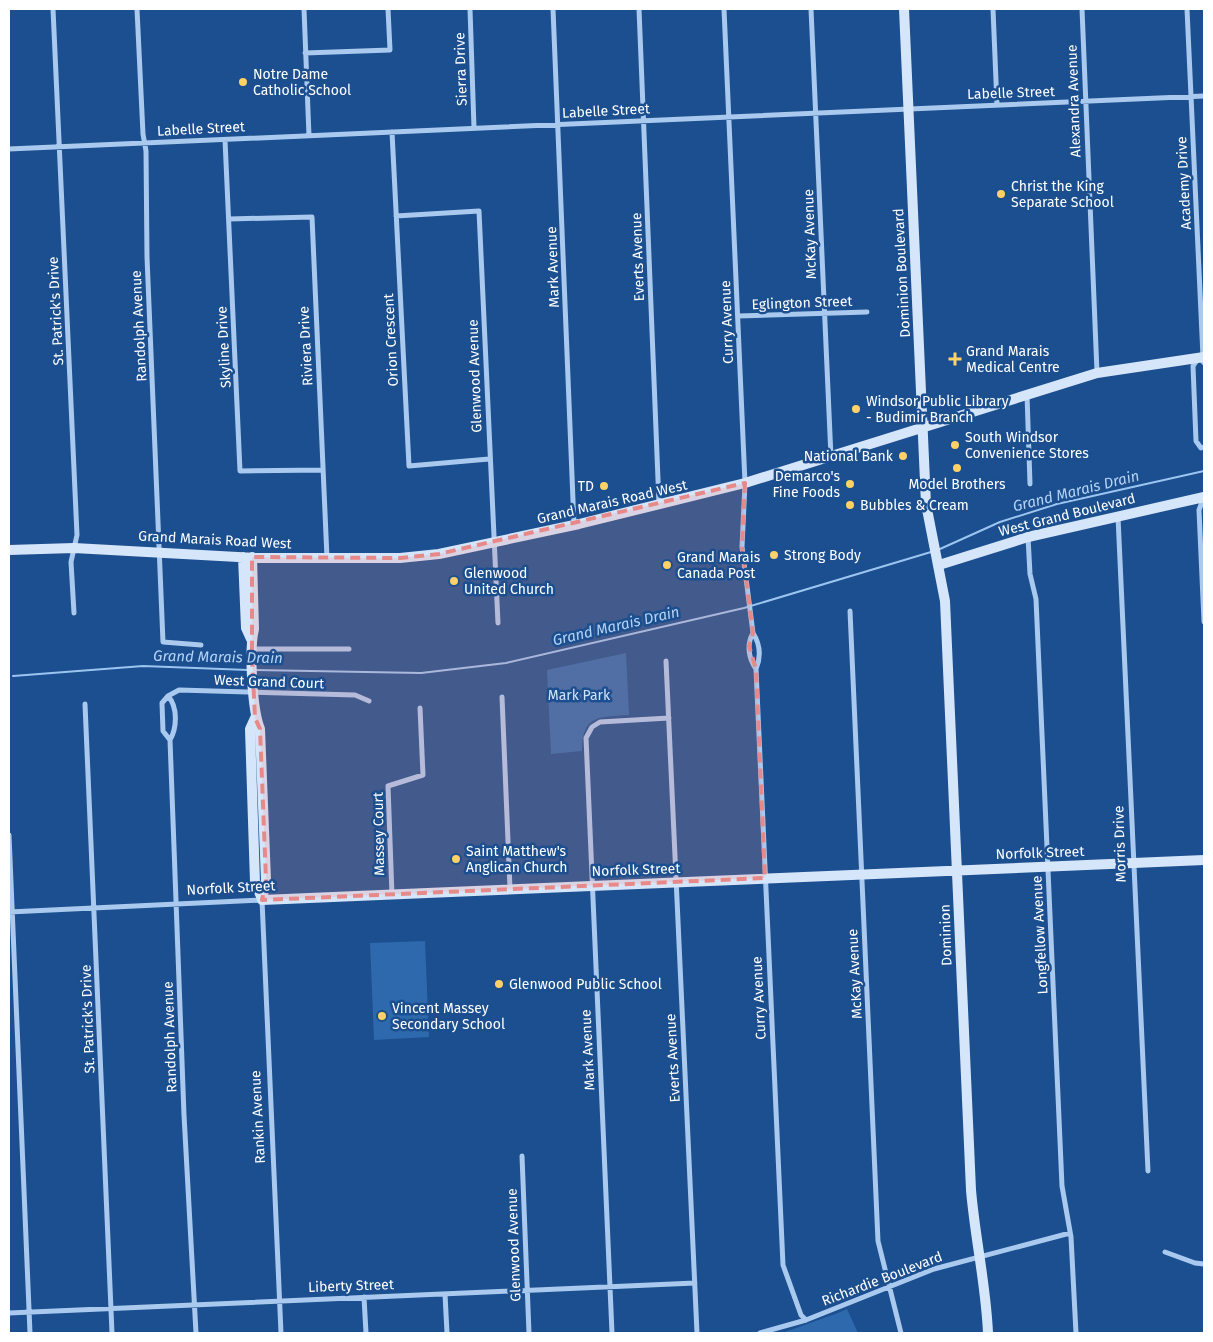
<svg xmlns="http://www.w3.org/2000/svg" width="1213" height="1342" viewBox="0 0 1213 1342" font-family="'Fira Sans',sans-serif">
<rect width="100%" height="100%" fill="#1b4f8f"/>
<path fill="#2e69ad" d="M626,653L629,715C598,717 582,715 582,751L551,754L547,670Z
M425,941L429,1037L374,1040L370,943Z
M847,1309L858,1333H782L838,1313Z"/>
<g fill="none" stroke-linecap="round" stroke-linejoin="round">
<path stroke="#9cc4f0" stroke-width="2" d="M940,549L1000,522L1057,504L1204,471
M255,670L421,673L506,663L744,608L931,552
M13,676L143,666L248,670"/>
<path stroke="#a9c9ee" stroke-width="5" d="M53,9L77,535L71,562L74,613
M137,9L143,134L146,151L147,257L163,642L201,645
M304,9L309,136
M470,9L474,128
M553,9L574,525
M639,9L659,504
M724,9L745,483L742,547L753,633C760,644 761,657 756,669L783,1265L801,1315L806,1320
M811,9L831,457
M993,9L997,105
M1082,9L1097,372
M1187,9L1203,357
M305,53L390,50L388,9
M392,132L409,466L489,459
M225,140L240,471L323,470
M9,149L1204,96
M396,216L479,211L498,623
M229,219L312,217L327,558
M738,316L867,312
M1204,363L1199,357L1193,366L1196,441L1201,448L1204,447
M1027,395L1030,484
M1204,497L1199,510L1204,622
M1118,517L1148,1171
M1028,537L1030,574L1036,599L1062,1186L1071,1237L1076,1333
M850,611L878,1241L901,1333
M753,633C746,645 749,659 756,669
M252,649H349
M666,661L697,1333
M168,696C178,707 177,728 170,740L184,1115L196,1333
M502,697L510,889
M85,704L112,1333
M170,740L163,731L162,703L168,696L179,690L355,695L369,701
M9,835L30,1333
M392,895L388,786L423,775L420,708
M9,912L262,900L281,1333
M522,1156L529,1333
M1165,1252L1195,1263L1204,1264
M445,1294L447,1333
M364,1297L366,1333
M9,1313L695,1283
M612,1333L586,738L592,727L600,722L669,718
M760,1333L806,1320L934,1269L1070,1233"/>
<path stroke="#d6e6fa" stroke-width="10" d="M904,9L926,504L945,601L971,1190C975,1238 986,1285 988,1333
M9,550L74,548L257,558H400L439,554L579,524L745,483L1097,373L1204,357
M243,557L246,628L251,639
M252,557L254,629C249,649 252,710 260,729L266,880L262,900
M939,565L1028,537L1204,497
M255,718L250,729L255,882L262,899
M262,900L1204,860"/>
</g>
<path fill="#e88989" fill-opacity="0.2" stroke="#e88989" stroke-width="4" stroke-dasharray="10 6" stroke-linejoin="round" d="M745,483L742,547L753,633L749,646L756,669L765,878L262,900L266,880L260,729L255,718L252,656V557L400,558L439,554Z"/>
<g fill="#ffd166" stroke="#1b4f8f" stroke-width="2">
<circle cx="243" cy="82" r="5"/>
<circle cx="1001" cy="194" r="5"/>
<path d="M952.5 351.5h5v5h5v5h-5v5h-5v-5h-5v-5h5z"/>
<circle cx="856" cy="409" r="5"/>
<circle cx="955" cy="445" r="5"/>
<circle cx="903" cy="456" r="5"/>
<circle cx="957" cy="468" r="5"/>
<circle cx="850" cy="484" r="5"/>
<circle cx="604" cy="486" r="5"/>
<circle cx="850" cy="505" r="5"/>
<circle cx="774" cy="555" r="5"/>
<circle cx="667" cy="565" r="5"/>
<circle cx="454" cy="581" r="5"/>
<circle cx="456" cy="859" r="5"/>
<circle cx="499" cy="984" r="5"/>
<circle cx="382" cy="1016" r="5"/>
</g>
<g text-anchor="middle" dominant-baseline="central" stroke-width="5" stroke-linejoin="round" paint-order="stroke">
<g font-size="14" fill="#fff" stroke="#1b4f8f">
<text transform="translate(461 69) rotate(-92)">Sierra Drive</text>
<text transform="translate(1011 93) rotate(-2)">Labelle Street</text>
<text transform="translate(1074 101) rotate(-92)">Alexandra Avenue</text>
<text transform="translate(606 111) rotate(-3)">Labelle Street</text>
<text transform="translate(201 129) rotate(-3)">Labelle Street</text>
<text transform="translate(1184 183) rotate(-93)">Academy Drive</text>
<text transform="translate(810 234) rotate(-92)">McKay Avenue</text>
<text transform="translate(638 257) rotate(-92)">Everts Avenue</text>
<text transform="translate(553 267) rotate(-92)">Mark Avenue</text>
<text transform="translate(902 273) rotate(-93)">Dominion Boulevard</text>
<text transform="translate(802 303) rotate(-2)">Eglington Street</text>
<text transform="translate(56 311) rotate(-93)">St. Patrick's Drive</text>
<text transform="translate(727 322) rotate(-92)">Curry Avenue</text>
<text transform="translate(139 326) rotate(-93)">Randolph Avenue</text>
<text transform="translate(391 340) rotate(-93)">Orion Crescent</text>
<text transform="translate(306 346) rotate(-93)">Riviera Drive</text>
<text transform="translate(224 347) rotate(-93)">Skyline Drive</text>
<text transform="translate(475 376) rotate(-92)">Glenwood Avenue</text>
<text transform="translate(612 502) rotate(-13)">Grand Marais Road West</text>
<text transform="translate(1067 515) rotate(-14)">West Grand Boulevard</text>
<text transform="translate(215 540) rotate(3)">Grand Marais Road West</text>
<text transform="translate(269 682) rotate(2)">West Grand Court</text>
<text transform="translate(379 834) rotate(-91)">Massey Court</text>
<text transform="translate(1120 844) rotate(-92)">Morris Drive</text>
<text transform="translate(1040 853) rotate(-2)">Norfolk Street</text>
<text transform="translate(636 870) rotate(-2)">Norfolk Street</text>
<text transform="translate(231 888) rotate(-3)">Norfolk Street</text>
<text transform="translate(946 935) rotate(-92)">Dominion</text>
<text transform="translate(1040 935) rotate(-93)">Longfellow Avenue</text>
<text transform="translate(855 974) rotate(-93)">McKay Avenue</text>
<text transform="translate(759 998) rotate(-93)">Curry Avenue</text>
<text transform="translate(88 1019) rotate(-92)">St. Patrick's Drive</text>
<text transform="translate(170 1037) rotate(-92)">Randolph Avenue</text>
<text transform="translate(588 1050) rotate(-93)">Mark Avenue</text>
<text transform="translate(673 1058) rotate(-93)">Everts Avenue</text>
<text transform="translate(258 1117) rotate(-93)">Rankin Avenue</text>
<text transform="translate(514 1245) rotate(-92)">Glenwood Avenue</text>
<text transform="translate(882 1279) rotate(-21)">Richardie Boulevard</text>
<text transform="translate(351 1286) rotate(-2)">Liberty Street</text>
</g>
<g font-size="14" fill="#fff" stroke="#1b4f8f" text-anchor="start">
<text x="253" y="74">Notre Dame<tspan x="253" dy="16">Catholic School</tspan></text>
<text x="1011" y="186">Christ the King<tspan x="1011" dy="16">Separate School</tspan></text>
<text x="966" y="351">Grand Marais<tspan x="966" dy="16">Medical Centre</tspan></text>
<text x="866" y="401">Windsor Public Library<tspan x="866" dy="16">- Budimir Branch</tspan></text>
<text x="965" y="437">South Windsor<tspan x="965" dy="16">Convenience Stores</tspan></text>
<text x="893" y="456" text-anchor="end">National Bank</text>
<text x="840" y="476" text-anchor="end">Demarco's<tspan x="840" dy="16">Fine Foods</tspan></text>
<text x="957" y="484" text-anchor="middle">Model Brothers</text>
<text x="594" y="486" text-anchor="end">TD</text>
<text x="860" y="505">Bubbles &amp; Cream</text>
<text x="784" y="555">Strong Body</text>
<text x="677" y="557">Grand Marais<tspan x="677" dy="16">Canada Post</tspan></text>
<text x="464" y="573">Glenwood<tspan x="464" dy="16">United Church</tspan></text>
<text x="466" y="851">Saint Matthew's<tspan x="466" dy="16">Anglican Church</tspan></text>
<text x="509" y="984">Glenwood Public School</text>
<text x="392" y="1008">Vincent Massey<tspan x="392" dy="16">Secondary School</tspan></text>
</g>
<g font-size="14" fill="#cfe3fa" stroke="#1b4f8f">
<text x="579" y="695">Mark Park</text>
</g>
<g font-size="15" font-style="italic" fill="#b5d3f5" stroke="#1b4f8f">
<text transform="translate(1076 491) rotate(-14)">Grand Marais Drain</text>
<text transform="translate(616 626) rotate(-13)">Grand Marais Drain</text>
<text transform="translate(218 657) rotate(1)">Grand Marais Drain</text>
</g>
</g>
<rect width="1213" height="1342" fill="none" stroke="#ffffff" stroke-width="20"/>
</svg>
